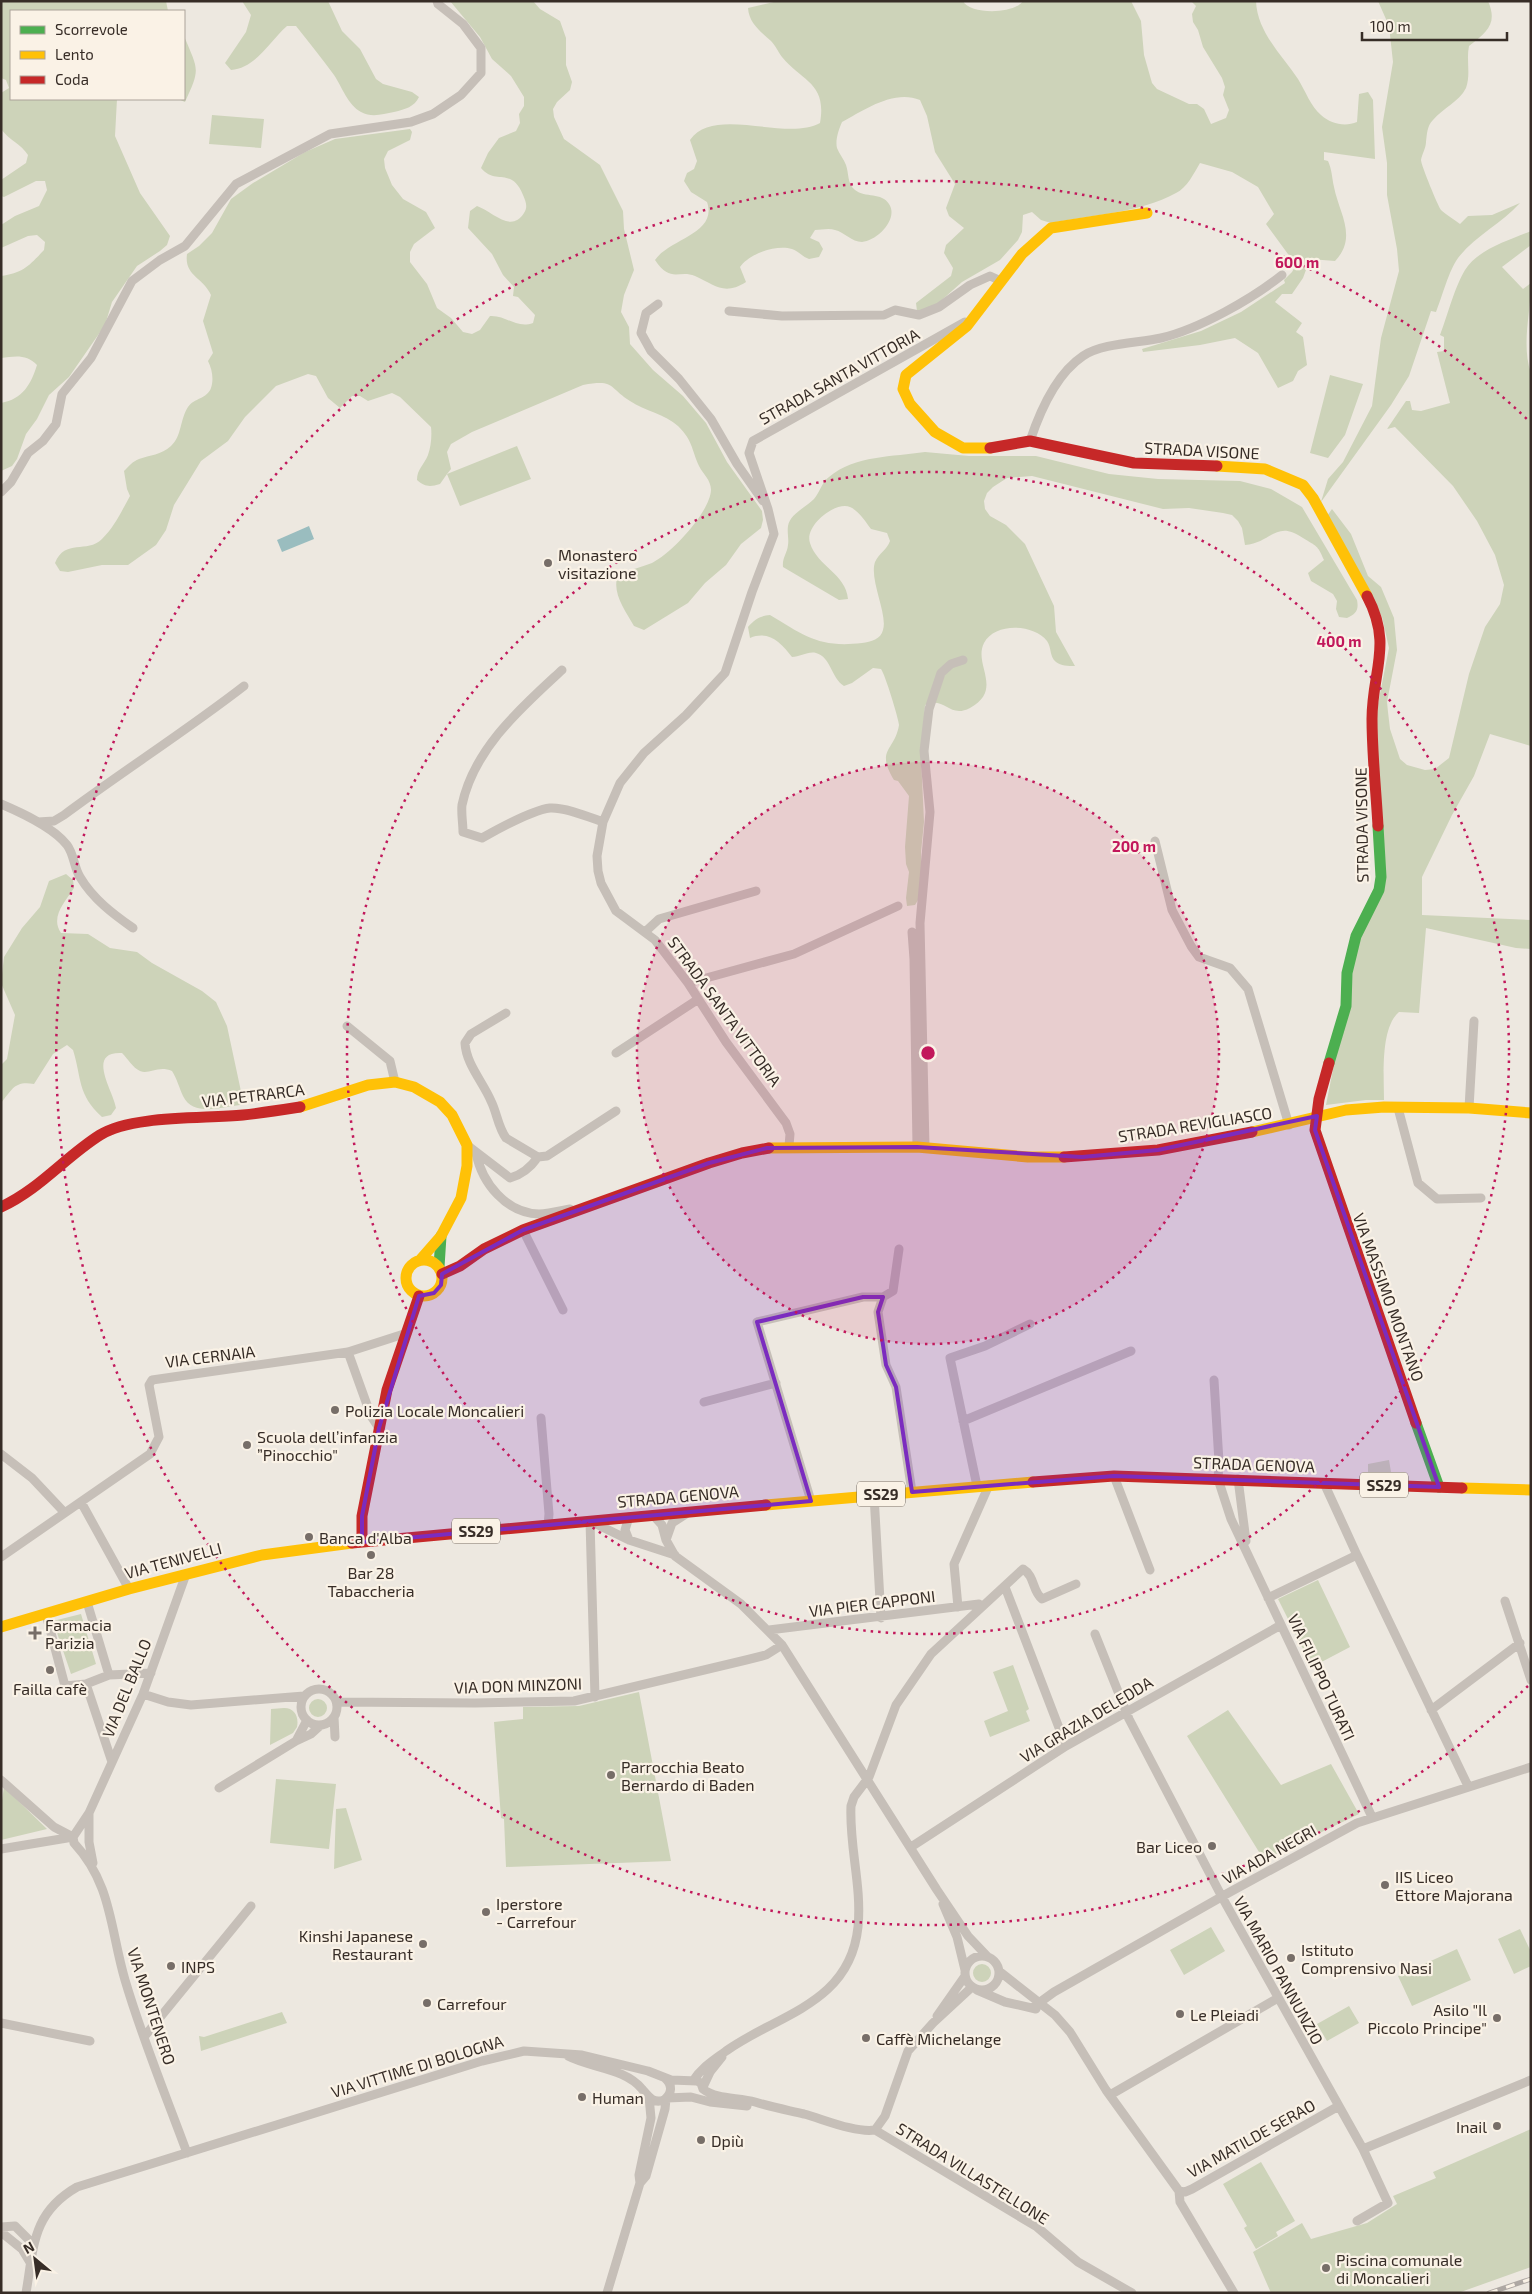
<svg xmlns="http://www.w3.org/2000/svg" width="1532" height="2294" viewBox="0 0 1532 2294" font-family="'Exo 2',sans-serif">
<rect width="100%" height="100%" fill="#ede8e0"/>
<path fill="#cdd3b9" d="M1,1H166L168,11H11V99H117L115,136L140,193L170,236L167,245L160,251L137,266L112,302L105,325L69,377L49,395L37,419L26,434L17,459L12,466L1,471V403C23,399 31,384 37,365C27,354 15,356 1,358V276C23,273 29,266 44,250L45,242L37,235L28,236L1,248V225L15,216L39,206L47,190L45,181H36L4,197L1,196V180L26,163L28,155C21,144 9,140 1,129V93L9,88L6,80L1,78Z
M242,1H328L342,31L360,49L376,79L383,84L412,92L419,97C414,107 406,109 394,112C383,114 372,118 361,112C348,105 342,87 334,75C322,59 309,42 296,26H287C270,41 256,68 231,70L225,63L246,32L251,15Z
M450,1H533L540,9L560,21L566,38V65L572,82L570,90L557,102L553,109L554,117L564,139L600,165L623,211L624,229L634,270L624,295L621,312L629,327L630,344L653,370L683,396L706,423L727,462L762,511L763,520L761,528L741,544L726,565L705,583L688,603L644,630L634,626C625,610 610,591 619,573C630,570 642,567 652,563C672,553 710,512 711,490C711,480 703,474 699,466C691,448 693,441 678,426C665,414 645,411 630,401C608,387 615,379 583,385L472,432L451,444L447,452L451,469L447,474L517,446L531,479L460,506L447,474L440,484C430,487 425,487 417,480C417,469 424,465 428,455C431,446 432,436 431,427L400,397L392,393L368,401L360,396H352L340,408L328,398L316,376L308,374L276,386L245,417L228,441L201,461L174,505L166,530L156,545L128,565H102L68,572L60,571L55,563C65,538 87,554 102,539C115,526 121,512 130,496L127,489L124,471C128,467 133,461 139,459C150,455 161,455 171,446C182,436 180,419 188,407C194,398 207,399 211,388C214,379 212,369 208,361L213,353L203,321L211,295C203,277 184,276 187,254L199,246L212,233L231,199L253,183L305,152L335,139L410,129L412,132L410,140L388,151L384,159L385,168L392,185L403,199L426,212L435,228L414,244L410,252V262L427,284L437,308L451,318L463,332L472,334L480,330L490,316C506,315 516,329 533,323L535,315L518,297L513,296L514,287L503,275L492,254L468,228L470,211L477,206C492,211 511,234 524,213C528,207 526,202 523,195C511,166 496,186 481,168L488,153L499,138L516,131L520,123L519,114L524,106V97L511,76L492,59L480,37Z
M963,1C970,15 1015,14 1023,1H1131L1141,21L1144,55L1152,83L1157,89L1189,104H1197L1204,109L1211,124L1226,118L1229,110L1223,95L1225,87L1222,78L1203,47L1198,30L1193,22L1192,14L1196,6L1191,1H1256C1257,32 1282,55 1298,79C1305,90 1311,107 1321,115C1331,124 1345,127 1357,122L1359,94L1368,92L1373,100L1375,159L1324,152V160L1328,161C1332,170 1332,178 1334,187C1339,213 1358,237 1335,261L1310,259L1303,278L1292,294H1282L1275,302L1302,323L1296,332L1303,337L1307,365L1298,371L1293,381L1278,388L1258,353L1235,338L1200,345L1143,352L1142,349L1201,331L1241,312L1285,283L1284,280L1292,272L1296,265L1266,224L1274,214L1258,187L1232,172L1200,163C1194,173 1187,188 1176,193C1140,213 1090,215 1051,223L1041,220L1032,212L1023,215L1022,232L1018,240L1000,260L962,282L934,307L917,311L916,303L951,276L953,268L944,253L946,245L964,228L949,216L946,208L955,184L935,152L927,116L920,100C894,89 864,110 842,122C839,129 835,140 837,148C839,154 844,159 846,165C849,173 847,184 855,190C865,198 882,192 889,204C899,219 877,241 862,242C852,242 844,232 835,230C829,228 821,230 815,230L810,238L819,242L823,249L819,257L809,259C803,257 798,251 792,249C776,244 749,254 740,267L746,282C724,296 715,285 695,276C679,269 671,284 655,260C669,239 718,234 707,202L691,192L684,181L687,173L694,169L697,161L690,140C714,105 786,142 820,123C827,83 803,82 782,57C778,52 776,46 771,41C760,31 749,23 748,8L778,1Z
M1378,1H1488C1498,24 1487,32 1469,46C1466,60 1471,74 1466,88C1459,102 1443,108 1433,120C1427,126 1427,134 1426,142C1426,148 1422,154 1421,160C1421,165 1438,206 1441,210C1446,215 1454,219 1460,224L1468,216L1492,215L1520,203C1501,224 1475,236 1458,258C1449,270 1442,297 1436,312L1431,311L1409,376L1391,405L1321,502L1328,479L1343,462L1372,406L1381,338L1399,271L1397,249L1387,195V163L1382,127L1393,62L1389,26Z
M184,36C198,70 201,68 185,102L178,99H184Z
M212,115L264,119L261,148L209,144Z
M1531,231V245L1502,267L1523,289L1531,283C1531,312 1521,345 1531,373V746L1490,734L1474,776L1452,815L1422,877V915L1531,920V949L1516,948L1426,928L1419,1013L1399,1012C1380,1028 1384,1077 1384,1100H1366L1326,1105L1359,938L1384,892L1376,714L1389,648L1382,617L1327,516L1332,509L1351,534L1368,576L1381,587L1394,618L1397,650L1387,702L1388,712L1390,729L1400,759L1407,765L1425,770L1435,769L1449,758L1469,674L1485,627L1500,604L1504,585L1495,555L1477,521L1453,486L1395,427L1387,429L1406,401H1410L1412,410L1421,411L1450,403L1437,352L1444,351V337L1440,335C1447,317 1455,286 1465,270C1478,249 1510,240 1531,231Z
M1330,375L1363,384L1345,435L1328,458L1310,453Z
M925,452L969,456H1036L1109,474L1158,479L1240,481L1271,489L1302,507L1357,600C1359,610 1356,614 1347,618L1339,617L1336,609L1337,601L1333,594L1311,581L1308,573L1324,560C1317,544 1317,547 1303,538C1276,519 1271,543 1245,545L1242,528L1238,521L1232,515L1223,513L1189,508L1163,509L1032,476L1007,478L993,487L987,493L984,501L985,509L990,516L1006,525L1025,544L1054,606L1056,632L1075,666C1068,666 1061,666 1056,662C1049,656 1052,648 1047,641C1034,624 995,622 984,643C973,665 1004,689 970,708C949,719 945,696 925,705L921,758L924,822L921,852L922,880L920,897L915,905L907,906L906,898L909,872L906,864L905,847L909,796L898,781L894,780C875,749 895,751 899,725C899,720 885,674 881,669L873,668L852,683L844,686C831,678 831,657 816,653C808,651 800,657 792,657C781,643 769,630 750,638L748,627C755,619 760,616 770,615C805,636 819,648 862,643C871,642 881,639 883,630C888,614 869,580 875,562C879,553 887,550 890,541L887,533L871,529C865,521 859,511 850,507C835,501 804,526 810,543C817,566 846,574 848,599L839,600L783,567C782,558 787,554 788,545C789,539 787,533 788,526C790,514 806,507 814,499C820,492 822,482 829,477C855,455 893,457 925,452Z
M66,874L73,880L74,888C65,902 50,917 61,933L88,934L110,948L137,952L152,963L202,991L216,1002L227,1026L242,1096L240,1105C222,1107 193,1117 183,1096C179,1087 177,1079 172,1071C158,1065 149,1075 140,1071C133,1068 127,1058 122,1053C85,1051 114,1092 116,1108L111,1115L102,1117C77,1094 82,1079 73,1050L67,1045L53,1054L34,1084C14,1081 13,1089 1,1103V1065L7,1059L15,1015L1,983L4,957L22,928L40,907L49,881Z
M1389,1460L1391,1472H1387V1476L1368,1475V1464Z
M1318,1580L1350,1647L1312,1667L1278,1599Z
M81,1614L96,1664L71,1674L53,1621Z
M1013,1665L1029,1709L1026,1711L1030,1721L990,1737L984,1721L1008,1711L993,1672Z
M639,1692L671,1861L506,1867L504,1819L501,1818L494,1722L523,1719V1707L579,1706Z
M309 1708a9 9 0 1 1 18 0a9 9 0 1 1-18 0Z
M284,1708C295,1708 299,1717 297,1727L293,1733L270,1745L271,1709Z
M1228,1710L1281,1785L1331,1764L1359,1814L1264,1860L1187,1736Z
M276,1779L336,1784L329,1849L270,1843Z
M4,1787L47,1829L1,1840V1807Z
M346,1808L362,1860L334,1869L336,1809Z
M1211,1927L1225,1951L1184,1975L1170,1950Z
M1520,1929L1531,1952V1966L1514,1974L1498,1939Z
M1457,1949L1471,1980L1412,2006L1398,1976Z
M973 1973a9 9 0 1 1 18 0a9 9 0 1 1-18 0Z
M1349,2006L1359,2023L1327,2041L1317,2024Z
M282,2012L287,2023L201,2051L199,2036L204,2037Z
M1531,2129V2267L1458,2293H1271L1253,2252L1302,2223L1311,2239L1367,2223L1397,2204L1393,2196L1436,2178L1433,2172Z
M1261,2162L1295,2221L1276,2232L1278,2236L1256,2249L1244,2228L1247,2226L1223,2184Z"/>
<path fill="#9abdbf" d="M309,526L314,539L282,552L277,540Z"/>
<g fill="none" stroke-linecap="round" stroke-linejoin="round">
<path stroke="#c6bfb8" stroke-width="9" d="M658,304L646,313L641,333L651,351L679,379L711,419L737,464L763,501
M729,311L782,316L884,315L895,310L919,315L939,307L970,285L990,276L1001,281
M1030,441C1040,411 1056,374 1083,356C1102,343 1139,343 1161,338C1199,329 1252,299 1282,275
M1,492L11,482L28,453L43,441L56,424L62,394L91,358L132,281L160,260L185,246L236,184L330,134L411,122L433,114L461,95L481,73V48L463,24L438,4L437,1
M562,670C522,707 474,748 462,805C461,813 463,823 463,832L482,838C498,829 533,810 550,808C565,807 589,817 603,822
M1,804C22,813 53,827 67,845C74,854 74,868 80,877C93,899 113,914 133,928
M38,822L54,821L64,815C123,771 186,731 244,686
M1155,841L1172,910L1191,946L1199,957L1230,968L1248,989L1289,1125
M645,932L659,919L756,891
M912,932L914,959L917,1147
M688,983L794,954L898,906
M506,1013L471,1034L465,1043C466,1064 483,1082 491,1101C497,1113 498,1127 506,1138L538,1157
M347,1026L390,1061L395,1082
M616,1053L697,1000
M1398,1108L1418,1183L1437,1199L1481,1198
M1469,1108L1474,1021
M467,1145L510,1178C521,1175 531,1167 538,1157L547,1156L616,1111
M789,1146L790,1134L786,1123L726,1042L688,983L655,940L616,911L601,883L598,871L597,856L603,822L620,783L644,753L686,715L725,673L752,592L774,534L768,509L749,453L753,441L965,322
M925,1147L920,923L930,812L924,751L929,709L941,673L951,664L963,660
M476,1153C482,1183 506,1213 539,1214C548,1214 560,1211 570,1209
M523,1230L563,1310
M899,1249L893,1291L883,1297L878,1312L886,1365L896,1387L912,1492
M348,1352L371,1416L379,1428
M1214,1380L1219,1462L1218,1479L1231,1519L1372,1817
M704,1402L776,1383
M541,1418L549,1514L548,1525
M963,1421L1131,1351
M1,1454L32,1478L64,1512
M1114,1476L1150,1570
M1238,1479L1246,1541
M1324,1483L1357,1555
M977,1486L950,1358L985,1346L1030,1324
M874,1495L881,1618
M811,1501L757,1322L863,1297H883
M81,1502L129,1589
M653,1515L662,1525L666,1540L675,1556L741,1604L782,1645L937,1890L968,1936L987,1956
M629,1540L625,1530L629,1517
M666,1540L672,1523L686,1514
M1,1557L150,1454L159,1437L149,1385L152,1380L348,1352L407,1333
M1005,1587L1066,1746
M1268,1598L1357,1555L1468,1786
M1505,1601L1531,1680
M958,1607L954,1564L989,1485
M46,1614L65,1686L86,1684L109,1675L87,1602
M769,1630L979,1604
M1095,1634L1129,1719L1222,1897L1363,2149L1388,2203L1357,2221
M109,1675L151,1673
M86,1684L112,1762
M301 1707a18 18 0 1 1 36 0a18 18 0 1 1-36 0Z
M143,1694L168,1702L191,1705L304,1696
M595,1697L590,1521L629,1540L675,1555
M337,1702L475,1703L574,1701L746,1660L766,1655L782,1645
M1431,1710L1520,1643
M334,1717L335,1737
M296,1741L307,1720
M1,1780L54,1827L73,1837
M219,1788L296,1741L311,1734L321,1725
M89,1814V1842L93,1863
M73,1837L74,1843C112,1884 110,1929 125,1980C142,2038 166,2096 187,2153
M73,1837L89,1813L143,1694L186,1574
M911,1847L1066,1746L1281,1625
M1,1849L73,1837
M943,1904L957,1937L965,1970
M965 1973a17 17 0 1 1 34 0a17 17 0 1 1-34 0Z
M999,1971L1055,2015L1070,2032L1106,2090L1179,2191L1180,2202L1234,2293
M977,1990L1005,2002L1036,2009
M1032,2008L1054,1992L1230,1892L1357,1823L1531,1767
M937,2016L965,1976
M1,2023L90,2041
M144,2037L251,1906
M568,2056C591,2068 625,2068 642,2089C649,2097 653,2104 664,2100C672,2094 673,2085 665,2078
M693,2081C702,2067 714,2060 726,2051C778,2014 850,2004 858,1927C862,1886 849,1846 851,1806L854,1797L869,1777L896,1705L931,1654L1023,1569C1035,1576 1032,1591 1042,1599L1076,1584
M703,2087L710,2072L722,2057
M703,2089C717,2100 738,2097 755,2102C771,2107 787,2110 804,2114C823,2119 855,2133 875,2130
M1110,2095L1278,1998
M667,2098L691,2097L710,2102L747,2106
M875,2130L1037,2227L1078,2262L1132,2293
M875,2130L885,2116L908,2051L933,2023L972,1987
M1363,2149L1531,2080
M640,2183L639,2175L651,2118L649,2097
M1179,2191L1185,2192L1192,2189L1337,2107
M1,2227L15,2226L34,2245
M1,2232L22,2249L31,2264
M26,2293C34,2246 32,2213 77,2187L482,2061L524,2051L582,2055L648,2071L671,2080L697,2081L701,2083L703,2089
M607,2293L640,2183L646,2176L665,2109L666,2099"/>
<path stroke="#4caf50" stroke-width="11" d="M1329,1063L1346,1006L1347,973L1356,936L1379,890L1381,877L1378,826
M439,1267L441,1236
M1416,1423L1439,1487"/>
<path stroke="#ffc107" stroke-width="11" d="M990,448H963L935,432L910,404L903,389L906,375L967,326L1022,254L1051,228L1147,213
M1217,466L1265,469L1303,485L1313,498L1367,596
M300,1107L368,1085L395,1082L414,1087L440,1102L452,1115L467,1145V1166L461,1198L441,1236L420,1260
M1252,1132L1346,1110L1384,1107L1469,1108L1531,1113
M769,1148L917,1147L1028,1157H1064
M406 1278a18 18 0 1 1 36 0a18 18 0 1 1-36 0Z
M1462,1488L1531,1490
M766,1505L1033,1482
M1,1627L129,1589L262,1555L352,1543"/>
<path stroke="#c62828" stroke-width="11" d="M990,448L1030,441L1134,463L1217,466
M1367,596C1393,645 1372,671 1372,719C1372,754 1376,790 1378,826
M1329,1063L1319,1099L1315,1130L1416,1423
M1064,1157L1158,1150L1252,1132
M1,1207C40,1189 65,1157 100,1135C132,1115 204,1119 243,1115C262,1113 281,1110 300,1107
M442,1274L460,1266L484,1249L523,1230L709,1163L742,1153L769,1148
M1033,1482L1114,1476L1462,1488
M362,1542V1516L387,1390L419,1296
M352,1543L766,1505"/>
<g stroke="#aea8a3" stroke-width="5">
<path id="rail" d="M1489,2293L1531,2279"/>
</g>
<use href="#rail" stroke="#faf2e6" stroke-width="3" stroke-dasharray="9" stroke-linecap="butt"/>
</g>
<path fill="#7b2cbf" fill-opacity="0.2" stroke="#7b2cbf" stroke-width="4" stroke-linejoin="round" d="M1317,1116L1315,1130L1439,1487L1114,1476L912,1492L896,1387L886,1365L878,1312L883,1297H863L757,1322L811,1501L362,1542V1516L379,1428L419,1296L434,1293L441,1285L442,1274L523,1230L709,1163L767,1148L917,1147L1082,1157L1158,1150Z"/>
<circle cx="928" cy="1053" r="291" fill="#c2185b" fill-opacity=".12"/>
<g fill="none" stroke="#c2185b" stroke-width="2.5" stroke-dasharray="2.5 5">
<circle cx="928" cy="1053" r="291"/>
<circle cx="928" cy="1053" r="581"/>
<path d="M1528 1686A872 872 0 1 1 1528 420"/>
</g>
<g fill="#776e68" stroke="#faf2e6" stroke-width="2">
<circle cx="548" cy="563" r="5"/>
<circle cx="335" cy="1410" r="5"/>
<circle cx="247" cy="1445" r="5"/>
<circle cx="309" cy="1537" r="5"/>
<circle cx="371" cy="1555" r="5"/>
<path d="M32.5 1625.5h5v5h5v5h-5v5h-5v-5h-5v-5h5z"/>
<circle cx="50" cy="1670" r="5"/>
<circle cx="611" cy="1775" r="5"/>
<circle cx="1212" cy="1846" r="5"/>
<circle cx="1385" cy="1885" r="5"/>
<circle cx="486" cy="1912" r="5"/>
<circle cx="423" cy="1944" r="5"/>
<circle cx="1291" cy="1958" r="5"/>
<circle cx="171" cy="1966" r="5"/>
<circle cx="427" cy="2003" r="5"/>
<circle cx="1180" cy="2014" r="5"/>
<circle cx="1497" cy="2018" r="5"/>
<circle cx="866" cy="2038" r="5"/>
<circle cx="582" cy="2097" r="5"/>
<circle cx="1497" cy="2126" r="5"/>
<circle cx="701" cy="2140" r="5"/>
<circle cx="1326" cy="2268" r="5"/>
</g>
<g text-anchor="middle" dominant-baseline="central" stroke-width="4.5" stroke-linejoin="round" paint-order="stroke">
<g fill="#faf2e6" stroke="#726860" stroke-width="1">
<rect x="1360" y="1472.5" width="48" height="25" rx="4"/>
<rect x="857" y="1481.5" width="48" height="25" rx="4"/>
<rect x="452" y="1518.5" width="48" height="25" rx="4"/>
</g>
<g font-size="15" font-weight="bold" fill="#372d27">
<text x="1384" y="1485">SS29</text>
<text x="881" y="1494">SS29</text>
<text x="476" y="1531">SS29</text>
</g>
<g font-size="16" fill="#372d27" stroke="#faf2e6">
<text transform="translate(839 376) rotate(-29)">STRADA SANTA VITTORIA</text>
<text transform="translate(1202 450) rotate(3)">STRADA VISONE</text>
<text transform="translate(1361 825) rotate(-91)">STRADA VISONE</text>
<text transform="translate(725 1011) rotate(54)">STRADA SANTA VITTORIA</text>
<text transform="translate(253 1095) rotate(-7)">VIA PETRARCA</text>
<text transform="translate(1195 1124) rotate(-9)">STRADA REVIGLIASCO</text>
<text transform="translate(1389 1297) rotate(70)">VIA MASSIMO MONTANO</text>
<text transform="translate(210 1356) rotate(-7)">VIA CERNAIA</text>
<text transform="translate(1254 1464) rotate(2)">STRADA GENOVA</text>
<text transform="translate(678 1496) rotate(-5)">STRADA GENOVA</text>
<text transform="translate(173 1560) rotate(-15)">VIA TENIVELLI</text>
<text transform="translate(872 1603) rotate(-7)">VIA PIER CAPPONI</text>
<text transform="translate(1322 1677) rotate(65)">VIA FILIPPO TURATI</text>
<text transform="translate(518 1685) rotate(-2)">VIA DON MINZONI</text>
<text transform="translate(126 1688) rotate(-68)">VIA DEL BALLO</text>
<text transform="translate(1086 1719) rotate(-31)">VIA GRAZIA DELEDDA</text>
<text transform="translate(1269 1854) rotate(-29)">VIA ADA NEGRI</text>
<text transform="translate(1279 1970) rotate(61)">VIA MARIO PANNUNZIO</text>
<text transform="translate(152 2006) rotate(72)">VIA MONTENERO</text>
<text transform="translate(417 2066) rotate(-17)">VIA VITTIME DI BOLOGNA</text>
<text transform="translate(1251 2138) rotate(-29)">VIA MATILDE SERAO</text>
<text transform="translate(973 2173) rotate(32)">STRADA VILLASTELLONE</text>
</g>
<g font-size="16" fill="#372d27" stroke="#faf2e6" text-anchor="start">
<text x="558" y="554">Monastero<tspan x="558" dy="18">visitazione</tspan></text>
<text x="345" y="1410">Polizia Locale Moncalieri</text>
<text x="257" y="1436">Scuola dell’infanzia<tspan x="257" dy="18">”Pinocchio"</tspan></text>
<text x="319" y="1537">Banca d'Alba</text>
<text x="371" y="1572" text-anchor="middle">Bar 28<tspan x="371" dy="18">Tabaccheria</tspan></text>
<text x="45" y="1624">Farmacia<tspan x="45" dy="18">Parizia</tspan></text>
<text x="50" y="1688" text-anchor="middle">Failla cafè</text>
<text x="621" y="1766">Parrocchia Beato<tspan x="621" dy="18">Bernardo di Baden</tspan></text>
<text x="1202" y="1846" text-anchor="end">Bar Liceo</text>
<text x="1395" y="1876">IIS Liceo<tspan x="1395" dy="18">Ettore Majorana</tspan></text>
<text x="496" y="1903">Iperstore<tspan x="496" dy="18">- Carrefour</tspan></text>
<text x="413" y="1935" text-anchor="end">Kinshi Japanese<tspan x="413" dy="18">Restaurant</tspan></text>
<text x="1301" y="1949">Istituto<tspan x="1301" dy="18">Comprensivo Nasi</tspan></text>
<text x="181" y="1966">INPS</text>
<text x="437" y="2003">Carrefour</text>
<text x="1487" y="2009" text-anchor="end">Asilo "Il<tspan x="1487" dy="18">Piccolo Principe"</tspan></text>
<text x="1190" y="2014">Le Pleiadi</text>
<text x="876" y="2038">Caffè Michelange</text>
<text x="592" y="2097">Human</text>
<text x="1487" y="2126" text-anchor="end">Inail</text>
<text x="711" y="2140">Dpiù</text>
<text x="1336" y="2259">Piscina comunale<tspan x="1336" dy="18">di Moncalieri</tspan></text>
</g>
</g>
<circle cx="928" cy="1053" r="8" fill="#c2185b" stroke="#faf2e6" stroke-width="2.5"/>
<g font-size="15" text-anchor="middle" font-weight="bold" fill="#c2185b" stroke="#faf2e6" stroke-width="4.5" stroke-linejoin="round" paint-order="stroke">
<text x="1297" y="268">600 m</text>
<text x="1339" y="647">400 m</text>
<text x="1134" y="852">200 m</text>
</g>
<rect width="1532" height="2294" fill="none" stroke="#372d27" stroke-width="5"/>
<rect x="10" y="10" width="175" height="90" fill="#faf2e6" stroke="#aca39a"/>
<rect x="20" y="26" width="25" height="8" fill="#4caf50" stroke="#aca39a"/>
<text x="55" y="35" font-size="15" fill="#372d27">Scorrevole</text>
<rect x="20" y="51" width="25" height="8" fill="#ffc107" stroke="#aca39a"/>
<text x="55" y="60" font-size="15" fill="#372d27">Lento</text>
<rect x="20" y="76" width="25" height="8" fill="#c62828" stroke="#aca39a"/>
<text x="55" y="85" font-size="15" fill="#372d27">Coda</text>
<g transform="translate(35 2259) rotate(331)" stroke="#faf2e6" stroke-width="4" paint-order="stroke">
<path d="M0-4L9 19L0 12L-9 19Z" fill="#372d27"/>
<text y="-8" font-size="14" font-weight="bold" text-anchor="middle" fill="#372d27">N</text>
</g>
<path d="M1362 32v8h145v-8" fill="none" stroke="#372d27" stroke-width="2.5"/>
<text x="1370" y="32" font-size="15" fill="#372d27" stroke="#faf2e6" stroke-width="4" paint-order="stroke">100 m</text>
</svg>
